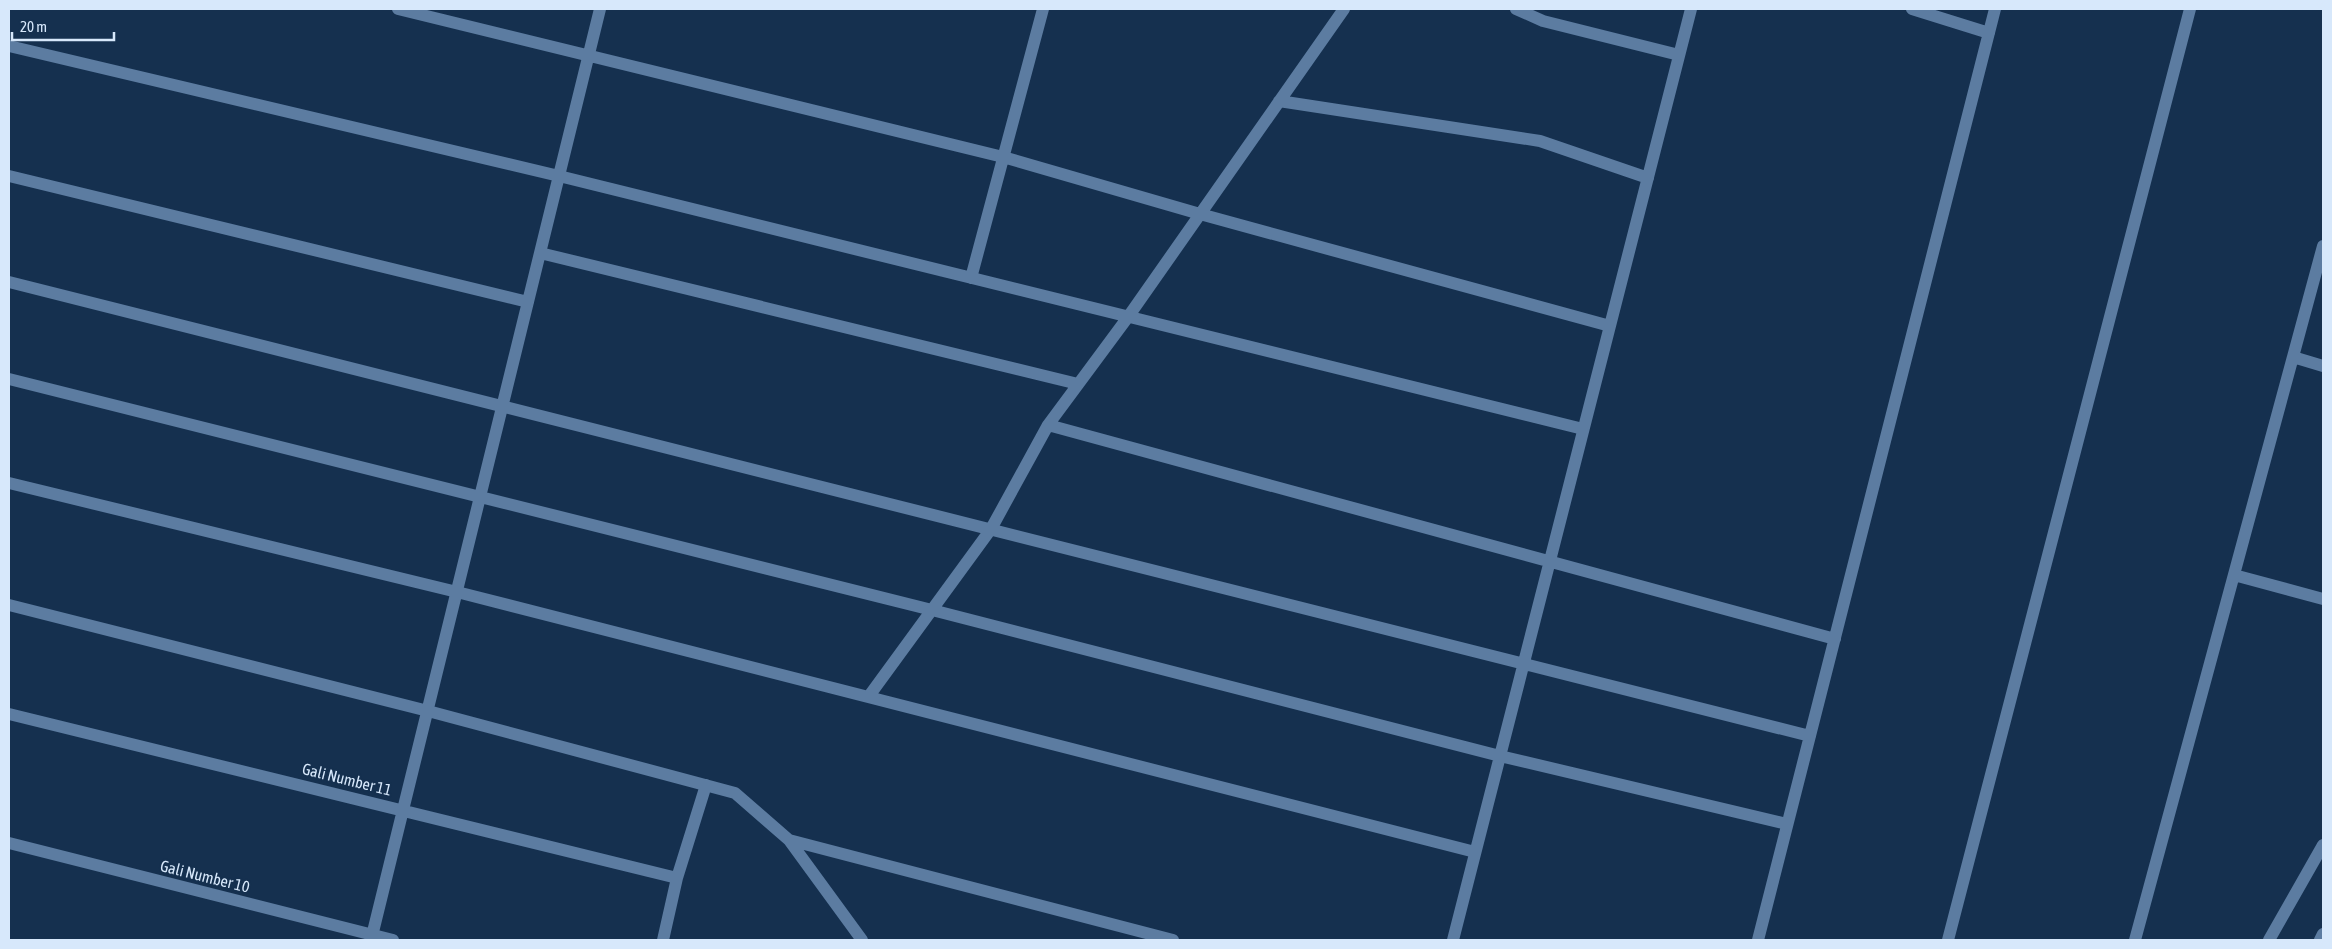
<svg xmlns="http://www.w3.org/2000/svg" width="2332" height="949" viewBox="0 0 2332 949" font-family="'Asap Condensed',sans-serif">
<rect width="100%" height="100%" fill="#15304f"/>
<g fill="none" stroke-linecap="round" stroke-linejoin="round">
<path stroke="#5c7ca1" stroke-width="12" d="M398,9L1003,157L1200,214L1610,326
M1516,9L1543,21L1679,55
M1912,9L1989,33
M9,46L559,176L1583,429
M1279,101L1540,141L1648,178
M9,176L528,302
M540,253L1078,384
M971,278L1043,9
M9,282L1810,736
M2293,357L2323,366
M9,379L932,610L1500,756L1787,824
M1048,425L1835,639
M9,483L457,592L1475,852
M2234,575L2323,599
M9,605L428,711L735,793L789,840L862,940
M869,696L991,529L1048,425L1128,317L1344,9
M9,714L677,878
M789,840L1173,940
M9,843L393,940
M371,940L600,9
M663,940L677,878L706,785
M1453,940L1691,9
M1758,940L1995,9
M1948,940L2190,9
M2135,940L2323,246
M2269,940L2323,845
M2320,940L2323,934"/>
</g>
<g text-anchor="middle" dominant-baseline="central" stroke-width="4" stroke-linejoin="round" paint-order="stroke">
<g font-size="16" fill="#d7e8fb" stroke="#15304f">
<text transform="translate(347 779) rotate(14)">Gali Number 11</text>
<text transform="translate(205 876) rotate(14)">Gali Number 10</text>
</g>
</g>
<rect width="2332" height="949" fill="none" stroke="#d7e8fb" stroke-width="20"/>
<path d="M12 32v8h102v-8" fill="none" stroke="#d7e8fb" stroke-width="2.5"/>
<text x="20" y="32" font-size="15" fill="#d7e8fb" stroke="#15304f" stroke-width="4" paint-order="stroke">20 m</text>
</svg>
